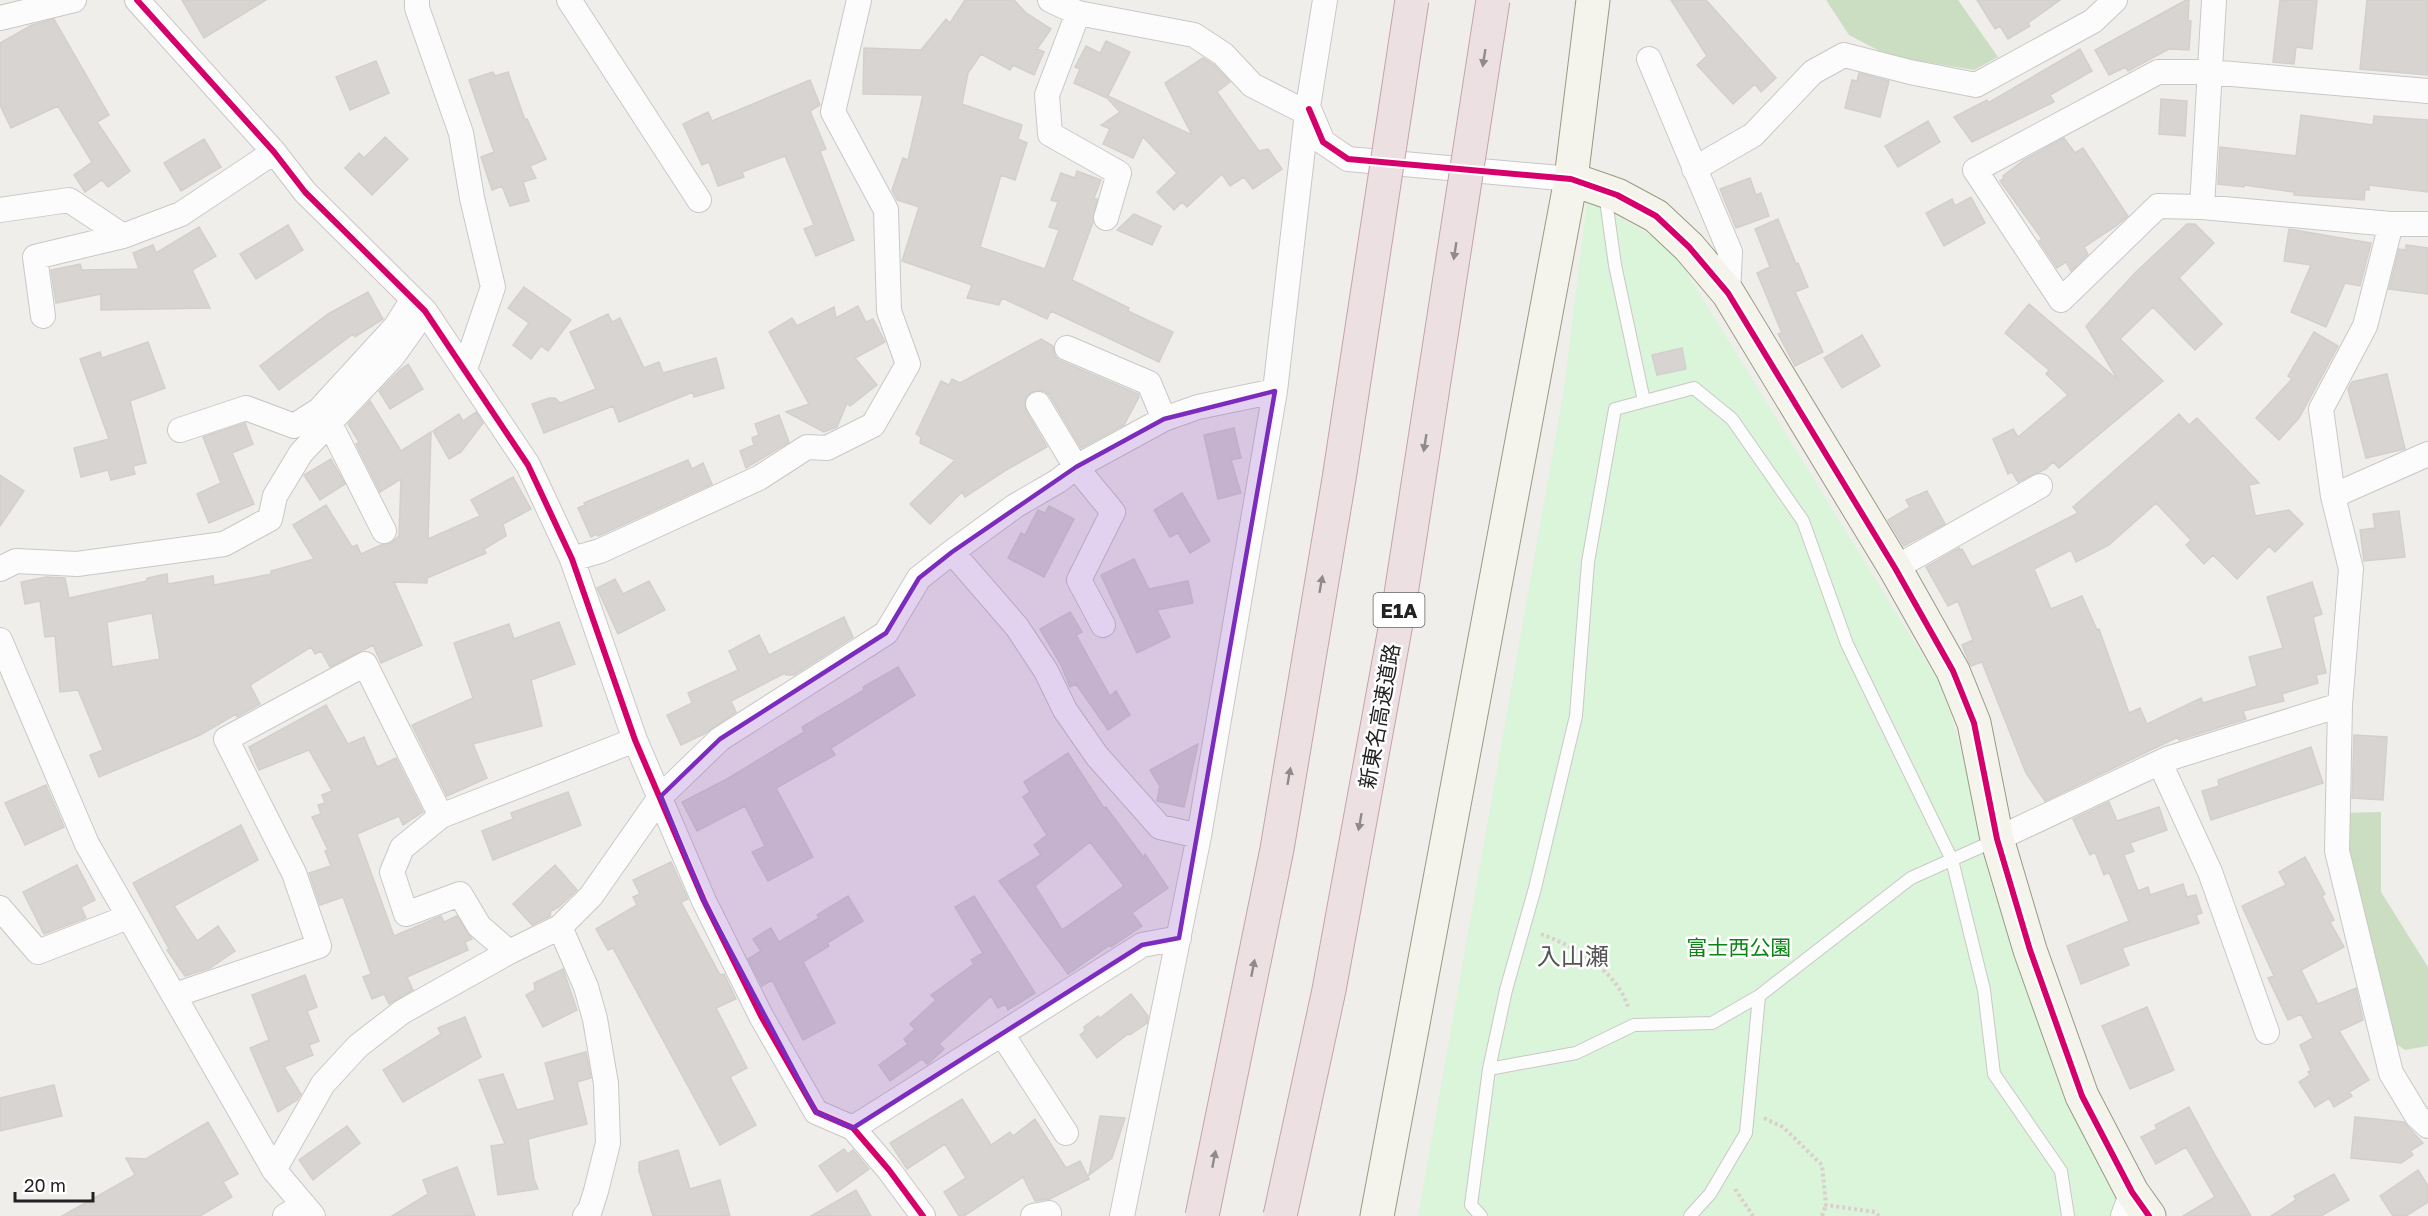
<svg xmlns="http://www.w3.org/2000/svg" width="2428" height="1216" viewBox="0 0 2428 1216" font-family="'Golos Text','Noto Sans JP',sans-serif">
<rect width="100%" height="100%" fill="#f0eeeb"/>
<path fill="#cbdec1" d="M1826,0H1958L1998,57L1974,70L1889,56L1849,35Z
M2381,812V892L2428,967V1046L2405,1050L2386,1037L2338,813Z"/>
<path fill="#daf5da" d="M1587,199L1671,247L1945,692L1983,833L2128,1201L2121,1216H1418L1564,389Z"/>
<path fill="#d7d4d2" stroke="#d3d0cc" stroke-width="1.5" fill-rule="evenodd" d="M182,0H266L204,38Z
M965,0H1014L1026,13L1051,29L1037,49L1044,52L1034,75L1013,65L1010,70L981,54L968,73L962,104L1022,125L1018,139L1027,143L1015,180L1001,175L980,247L1045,269L1059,230L1049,227L1058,202L1051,200L1061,173L1075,178L1077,171L1101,180L1094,198L1097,199L1093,222L1072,280L1129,308L1128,311L1173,332L1159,362L1051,311L1047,319L1002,298L999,305L967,298L972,285L902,261L919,207L897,200L892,190L903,158L908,160L923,95L863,94L864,48L921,50L946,19L950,23Z
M1671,0H1706L1776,78L1761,92L1755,84L1733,104L1697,65L1707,56Z
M1977,0H2060L2028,23L2030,26L2008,39L2000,26L1995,29Z
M2186,0H2189L2188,21H2191L2189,50L2169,49L2128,71L2126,67L2109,75L2095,50Z
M2280,0H2317L2312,49L2296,47L2294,64L2273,62Z
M2367,0H2428V75L2360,69Z
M54,19L109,115L97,122L130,171L108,187L102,180L85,192L74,175L92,162L58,106L11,128L0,105V43L32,25Z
M1106,41L1130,52L1108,96L1192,135L1165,83L1203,58L1214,65L1230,82L1217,92L1259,151L1268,149L1282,169L1253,189L1244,177L1230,186L1222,174L1187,207L1182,202L1174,210L1157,192L1177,173L1143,137L1133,158L1103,144L1110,129L1101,125L1120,112L1107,98L1074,83L1080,69L1075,67L1086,46L1100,53Z
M2080,49L2092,71L2050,95L2054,102L1972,142L1954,117L1987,100L1988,103Z
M376,61L389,93L350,110L336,77Z
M493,72L495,76L508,72L525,120L527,119L546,159L530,166L536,178L523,182L529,201L510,206L502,186L492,190L481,157L494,152L469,80Z
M1859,73L1889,81L1880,117L1845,108L1852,80L1857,81Z
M810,80L820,105L810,111L826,149L820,151L854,240L816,256L804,229L814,225L785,156L742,172L744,177L718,186L709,162L702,165L683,124L708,112L712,121Z
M2161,99L2187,101L2185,136L2159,134Z
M2301,115L2373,125L2374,116L2428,120V192L2369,185V190H2365L2364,200L2294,195V192L2244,185V187L2218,184L2220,147L2296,156Z
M1928,121L1940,142L1898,167L1885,146Z
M385,137L408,159L372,195L345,168L359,153L364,158Z
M2064,138L2075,153L2083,148L2128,216L2116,226L2084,247L2088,254L2071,271L2066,262L2057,268L2039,241L2042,239L2000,181L2004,178L2003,176L2024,160Z
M204,139L221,167L181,191L164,163Z
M1750,178L1756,195L1761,193L1769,216L1736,228L1720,189Z
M1971,197L1985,223L1944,246L1926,213L1952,199L1955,206Z
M1134,214L1161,226L1152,245L1117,230Z
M1778,219L1796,264L1798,263L1808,287L1795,292L1823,352L1795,366L1778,334L1782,333L1757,273L1770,267L1755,229Z
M2187,224H2195L2214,243L2179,278L2222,324L2195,350L2153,307L2120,339L2163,381L2059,468L2053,462L2046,469L2018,482L2012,472L2008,474L1993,439L2013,429L2018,437L2068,395L2046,374L2049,370L2005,333L2029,304L2118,380L2086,326L2135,273Z
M288,225L303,250L256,279L240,254Z
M199,227L216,256L192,270L210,308L101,310V294L56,303L51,270L80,264L82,270L139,269L133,253L153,245L156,253Z
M2289,229L2371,243L2360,286L2345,283L2326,327L2291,312L2311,265L2284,261Z
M2406,245L2428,248V294L2389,289L2399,249L2406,250Z
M524,287L571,320L548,351L541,346L531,359L513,345L529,323L508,308Z
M368,292L383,319L355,337L353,334L279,390L260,366L328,314Z
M858,306L866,322L873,319L885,342L855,358L877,385L850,406L847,403L837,427L824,432L786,412L809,404L769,332L792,318L797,326L834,307L836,318Z
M608,314L612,322L620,318L644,368L659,362L663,373L716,358L724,388L694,397L693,392L619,422L613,406L544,433L532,404L549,398H555L560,403L596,389L570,332Z
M2314,332L2338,346L2299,418L2279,440L2256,418L2292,379L2288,376Z
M1862,335L1880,366L1842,388L1824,358Z
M1041,339L1053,346L1055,356L1061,361L1138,394L1139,397L1124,425L1081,448L1050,396L1044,391L1031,392L1025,398L1026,411L1047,447L1006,470L965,497L962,492L930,524L910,504L955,460L920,443L921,437L916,434L941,381L949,385L952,379L960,383Z
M148,342L165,388L130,401L146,463L133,466L135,474L111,480L108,470L81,477L74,448L109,439L80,359L100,352L102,358Z
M1682,348L1686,369L1657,375L1652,355Z
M408,364L423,389L390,409L379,391L400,370Z
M2387,374L2405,449L2366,458L2348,389L2352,382Z
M370,401L401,451L431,432L428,539L480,516L471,500L513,477L531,509L503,524L506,536L484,549L486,553L427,578V583L394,582L422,645L381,663L373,645L330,667L321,651L315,654L311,647L250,685L260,704L237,717L236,714L200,735L99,777L90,755L103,750L78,690L60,692L55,636L45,637L40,601L25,604L21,582L46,577L65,578L69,598L147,581V578L167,574L168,584L213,576L214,585L271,574V571L314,559L293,525L326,505L352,547L357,545L361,554L381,545L391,543L399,536L401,479L380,492L356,444L359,442L348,424ZM152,613L160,659L112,667L107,622Z
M476,412L483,423L461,452L449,459L433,431L459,414L463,421Z
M2179,414L2189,425L2197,418L2259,483L2249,485L2255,516L2289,510L2303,524L2275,552L2269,546L2237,579L2213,555L2204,564L2186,545L2191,540L2156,503L2109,545L2076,562L2071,550L2034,569L2051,609L2082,596L2097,630L2099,629L2129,713L2140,708L2147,724L2201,698L2203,703L2257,686L2249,657L2283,648L2267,597L2312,582L2322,614L2313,617L2326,673L2316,675L2318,683L2282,694L2284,701L2243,711L2246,719L2179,740L2178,737L2045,801L2026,773L1982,662L1971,666L1967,657L1962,645L1973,640L1958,601L1948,606L1926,567L1959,548L1960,550L1962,549L1972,567L2078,513L2073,507Z
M779,415L789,442L746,468L740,451L754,445L752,438L759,435L755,424Z
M245,423L253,444L232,453L254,504L209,523L197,494L221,483L203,437Z
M1234,428L1241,458L1231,460L1241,493L1218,499L1204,435Z
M331,459L345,484L320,500L304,475Z
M688,460L692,469L703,463L712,484L598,536L597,534L591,537L578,508L585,505L584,503Z
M0,475L24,491L0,526Z
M1927,491L1945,524L1904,546L1888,520L1910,507L1906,500Z
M1182,493L1210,541L1190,553L1178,533L1170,537L1154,510Z
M1049,506L1074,519L1044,577L1008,558L1021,533L1025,535L1038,510L1045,513Z
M2399,511L2405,557L2364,561L2360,530L2375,528L2373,514Z
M1134,559L1149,589L1188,581L1193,603L1157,610L1170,637L1137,653L1101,575Z
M615,579L623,594L649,581L665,610L618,634L597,588Z
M1070,612L1082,632L1076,635L1110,696L1116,691L1130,715L1108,730L1076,684L1070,687L1061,665L1040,629Z
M844,617L853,637L794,675H786L785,673L731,701L736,712L704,734L681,745L667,715L692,703L688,693L738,670L729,651L759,635L769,655Z
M559,622L575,664L531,680L542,726L473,744L487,778L447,796L412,725L473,698L454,643L509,624L514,639Z
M898,667L915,695L831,748L835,755L776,788L813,857L768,881L752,852L765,846L745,806L697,831L682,802L727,779L804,732L802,727L864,690L863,687Z
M326,705L348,744L364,737L377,767L396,758L423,812L403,825L399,816L357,834L394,936L441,916L444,922L457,916L472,939L465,942L468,950L407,977L413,990L389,1004L384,994L372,999L363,977L371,974L343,897L320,905L309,873L331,866L325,851L328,850L312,817L321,814L318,805L325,803L322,795L332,791L309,750L259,770L249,747Z
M2354,735L2387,737L2383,800L2352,798Z
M1198,744L1184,807L1157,801L1160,786L1150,770Z
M2311,747L2323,783L2211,820L2202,791L2219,786L2218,780Z
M1068,753L1104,808L1106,807L1144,858L1145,854L1168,888L1132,913L1142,926L1111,947L1110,945L1068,974L999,881L1041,855L1034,845L1047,835L1023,797L1030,792L1024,782ZM1090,842L1124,886L1062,930L1035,886Z
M46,785L64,827L25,845L5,803Z
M568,792L581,825L493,860L482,831L513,819L511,813Z
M2109,802L2117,821L2159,807L2167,830L2130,843L2134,851L2124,855L2138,891L2148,887L2150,895L2183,884L2187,897L2196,895L2202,913L2196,915L2199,923L2122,948L2129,965L2081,984L2067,946L2129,921L2109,872L2104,875L2095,852L2090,855L2073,819Z
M241,825L258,860L174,906L197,941L218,926L235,951L210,968L185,976L167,950L169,949L133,883Z
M2305,857L2325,894L2322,896L2334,920L2330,922L2344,947L2301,970L2318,1004L2356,988L2363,1020L2339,1031L2369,1080L2349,1092L2352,1096L2334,1107L2329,1098L2315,1107L2299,1082L2310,1075L2308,1072L2311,1070L2300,1045L2313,1038L2301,1014L2288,1020L2268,978L2274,976L2242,906L2286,885L2279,872Z
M671,862L688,899L681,902L719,973L721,975L724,974L736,999L716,1008L747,1068L730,1077L756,1125L720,1145L613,948L608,950L596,929L637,905L633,897L640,894L633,880Z
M77,865L95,900L81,907L86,918L44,934L23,892Z
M555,865L577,890L559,907L551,911L550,916L532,925L513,904Z
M848,896L863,921L827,943L829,946L803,962L835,1023L803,1040L772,980L762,986L748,959L761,951L753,939L771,928L779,942L819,918L817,915Z
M974,896L1035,993L1008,1010L1005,1004L998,1008L991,996L939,1044L944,1049L929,1063L927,1064L922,1059L890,1081L879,1065L908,1044L904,1039L915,1029L910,1024L936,1000L931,995L974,964L971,960L983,953L955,907Z
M563,969L577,1010L543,1027L526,995L535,990L534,983Z
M305,975L317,1007L307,1011L319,1041L309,1045L313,1055L284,1067L301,1094L297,1100L278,1112L250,1048L269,1040L252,995Z
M1131,994L1148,1016L1147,1023L1130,1035L1128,1034L1097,1058L1080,1035L1085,1031L1084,1027L1098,1016L1100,1018Z
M2147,1007L2174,1070L2130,1089L2102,1026Z
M465,1017L481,1057L403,1102L383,1070L441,1034L438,1028Z
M586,1052L591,1078L577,1082L587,1124L528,1139L534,1179L538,1189L498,1195L491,1146L505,1144L479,1080L503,1074L517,1110L555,1100L545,1063Z
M54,1085L62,1116L0,1131V1098Z
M962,1099L991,1145L1010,1132L1013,1136L1035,1119L1066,1168L1080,1161L1089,1179L1050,1199L1035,1201L1023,1177L964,1216H959L944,1192L966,1178L945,1144L907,1169L890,1143Z
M2189,1107L2216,1157L2251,1216H2183L2215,1197L2186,1147L2156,1164L2141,1137L2157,1129L2155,1125Z
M1100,1116L1125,1118L1112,1158L1089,1175Z
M2355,1117L2404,1122L2423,1143L2410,1151L2413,1155L2401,1163L2351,1158Z
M208,1122L238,1174L223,1182L232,1197L200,1216H62L135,1175L126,1158L146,1159Z
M347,1126L360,1143L313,1180L299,1160Z
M844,1149L848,1154L853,1150L869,1169L837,1192L819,1166Z
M678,1150L690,1189L720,1180L730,1216H653L639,1171V1162Z
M457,1167L475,1216H392L428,1194L423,1180Z
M2418,1170L2428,1186V1202L2406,1216H2393L2380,1196Z
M2334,1174L2349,1200L2321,1216H2271L2296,1200L2294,1196Z
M856,1190L871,1216H811Z"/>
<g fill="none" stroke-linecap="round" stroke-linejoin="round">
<g stroke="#c9c8c7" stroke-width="14">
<path id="lane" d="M1605,193L1615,265L1644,401
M1489,1069L1506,990L1535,888L1576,716L1588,562L1615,409L1694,388L1732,419L1803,521L1847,644L1952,860L1984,990L1994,1074L2061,1171L2068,1216
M1481,1216L1471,1205L1489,1069L1576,1053L1634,1025L1712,1023L1759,996
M1690,1216L1710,1194L1746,1133L1759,996L1911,878L1996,840"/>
</g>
<g stroke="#c9c8c7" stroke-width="26">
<path id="street" d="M137,0L274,152L305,192L425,311L528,465L572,559L635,740L704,901L761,1016L816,1112L853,1128L889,1170L923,1216
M417,0V8L461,133L472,198L493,287L465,369
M569,0L699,200
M1050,0L1078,13L1194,35L1223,54L1252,85L1307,113
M2214,0L2202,207L2391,224H2428
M1078,13L1047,95L1050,134L1119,173L1106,218
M0,18L74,0
M1649,59L1730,252L1728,293
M1309,109L1323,142L1348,159L1571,179
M1694,169L1753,135L1813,72L1844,55L1910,72L1976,85L2093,21L2115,0
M2202,207L2158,206L2061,300L1975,170L2158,72H2209L2428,91
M0,210L69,200L123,236L181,214L274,152
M2391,224L2365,326L2321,409L2333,496L2428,454
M43,316L35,257L123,236
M1067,348L1149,383L1164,419
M1038,404L1076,467L1113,512L1079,580L1103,625
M329,422L384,531
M180,430L246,408L294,426L319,410L396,326L408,307
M2333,496L2351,569L2340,705L2337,851L2391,1073L2417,1116L2428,1126
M952,552L1017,627L1046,671L1065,710L1097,756L1160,827L1199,836
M572,559L600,551L759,478L807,447L827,448L873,425L908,364L889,311L886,210L833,112L859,0
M1895,568L2040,486
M0,569L16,561L77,564L224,544L270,519L275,496L301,453L393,356L425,311
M0,640L87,844L274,1170L313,1216
M2160,763L2210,872L2267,1032
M1997,839L2167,759L2340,705
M0,908L38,952L128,917
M560,927L586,987L595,1019L606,1084L608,1143L596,1191L590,1210L585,1216
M509,952L479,926L460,894L406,914L392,872L402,848L441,816L635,740
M175,995L319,946L294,873L226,739L365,664L441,816
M1002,1034L1066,1133
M853,1128L1142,945L1179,938
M274,1170L323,1084L358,1046L402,1012L509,952L560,927L591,896L661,796L720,739L886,633L919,578L952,552L1015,506L1058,481L1076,467L1164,419L1198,407L1275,391
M285,1216L304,1205
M1033,1216L1049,1213
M1122,1216L1199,836L1275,391L1307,113L1325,0
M2123,1216L2132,1192"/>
</g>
<g stroke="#999a82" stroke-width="35">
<path id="secondary" d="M1571,179L1617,195L1656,216L1689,247L1728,293L1895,568L1953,671L1974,723L1997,839L2030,950L2082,1096L2132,1192L2149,1216
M1377,1216L1571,179L1593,0"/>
</g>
<path stroke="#dccecd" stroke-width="4" stroke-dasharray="3 3" stroke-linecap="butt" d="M1541,934C1576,947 1616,970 1628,1007
M1764,1118L1783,1127L1822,1165L1826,1205L1875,1212L1879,1216
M1735,1189L1753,1216
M1822,1216L1826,1205"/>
<use href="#lane" stroke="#fdfcfc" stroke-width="12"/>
<use href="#street" stroke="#fdfcfc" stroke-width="24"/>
<use href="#secondary" stroke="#f4f4ed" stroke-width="33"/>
<g stroke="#c5a2ac" stroke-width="35" stroke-linecap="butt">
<path id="highway-bridge" d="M1202,1216L1277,849L1339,479L1412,0
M1280,1216L1329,990L1399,607L1493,0"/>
</g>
<use href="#highway-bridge" stroke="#ece0e2" stroke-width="33"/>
<g stroke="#fff" stroke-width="10">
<path id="cycleway" d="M137,0L274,152L305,192L425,311L528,465L572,559L635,740L704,901L761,1016L816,1112L853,1128L889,1170L923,1216
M1309,109L1323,142L1348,159L1571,179L1617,195L1656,216L1689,247L1728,293L1895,568L1953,671L1974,723L1997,839L2030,950L2082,1096L2132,1192L2149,1216"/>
</g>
<use href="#cycleway" stroke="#d6006c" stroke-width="6"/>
</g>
<defs><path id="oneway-solid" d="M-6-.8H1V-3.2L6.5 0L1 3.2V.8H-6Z" transform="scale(1.5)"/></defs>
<g fill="#918a8c">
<use href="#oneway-solid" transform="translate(1484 58) rotate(99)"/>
<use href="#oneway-solid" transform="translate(1455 251) rotate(99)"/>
<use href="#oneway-solid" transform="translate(1425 443) rotate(99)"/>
<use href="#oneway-solid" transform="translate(1321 584) rotate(-80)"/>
<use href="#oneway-solid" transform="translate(1289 776) rotate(-80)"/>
<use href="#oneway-solid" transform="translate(1360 822) rotate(100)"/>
<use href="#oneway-solid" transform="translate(1253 968) rotate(-79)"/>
<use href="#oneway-solid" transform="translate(1214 1159) rotate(-79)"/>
</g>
<path fill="#7b2cbf" fill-opacity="0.2" stroke="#7b2cbf" stroke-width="4.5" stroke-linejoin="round" d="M1275,391L1179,938L1142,945L853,1128L816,1112L704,901L661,796L720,739L886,633L919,578L952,552L1076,467L1164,419Z"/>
<g text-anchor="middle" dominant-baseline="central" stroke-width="5" stroke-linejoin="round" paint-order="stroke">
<rect fill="#fff" stroke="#646464" stroke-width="1.5" x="1373.5" y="593" width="51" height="34" rx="4.5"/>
<g font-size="20" font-weight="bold" fill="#222">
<text x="1399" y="610">E1A</text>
</g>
<g font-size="21" fill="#222" stroke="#fff">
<text transform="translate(1379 716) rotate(-80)">新東名高速道路</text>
</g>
<g font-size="21" fill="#0c8416" stroke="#fff">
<text x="1739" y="947">富士西公園</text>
</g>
<g font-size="24" fill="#555" stroke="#fff">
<text x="1573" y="955">入山瀬</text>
</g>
</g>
<path d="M15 1192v9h78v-9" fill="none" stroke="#222222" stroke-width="3"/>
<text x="24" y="1192" font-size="18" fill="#222222" stroke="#ffffff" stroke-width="4.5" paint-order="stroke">20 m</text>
</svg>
